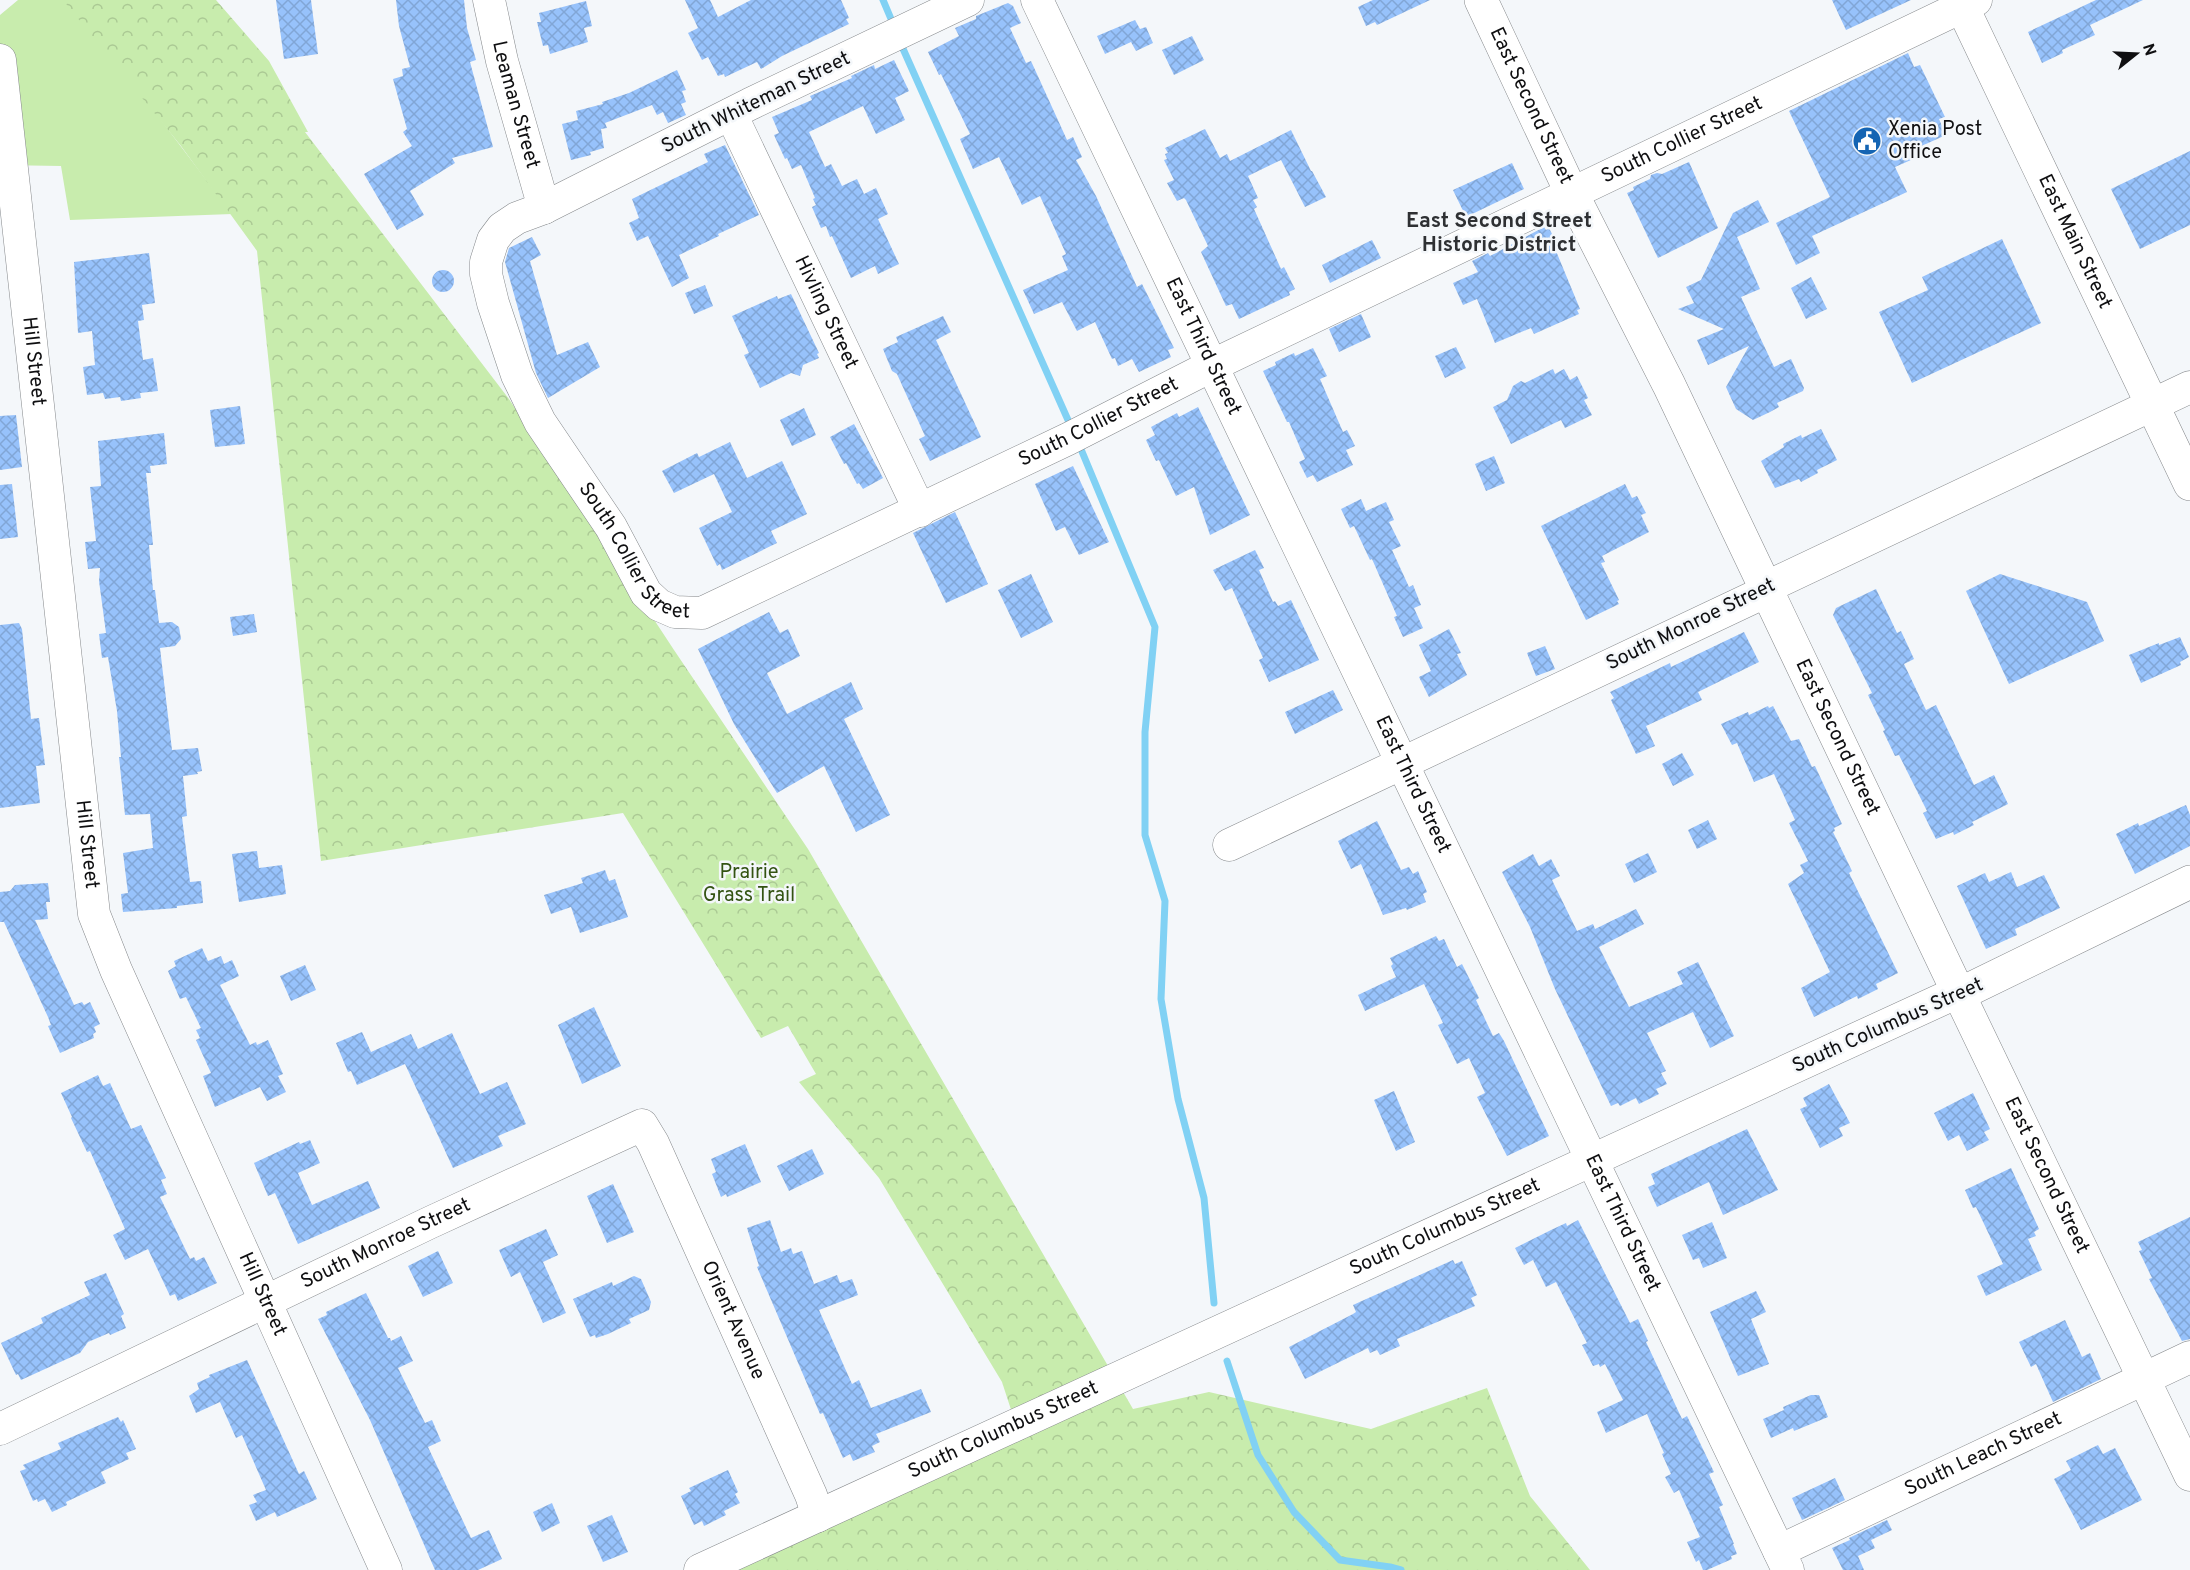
<svg xmlns="http://www.w3.org/2000/svg" width="2190" height="1570" viewBox="0 0 2190 1570" font-family="Overpass,sans-serif">
<defs>
<pattern id="forest-crowns" width="20" height="18" patternUnits="userSpaceOnUse" patternTransform="scale(1.5)"><rect width="20" height="18" fill="#c8ecad"/><path d="M2 6a3 3 0 1 1 6 0M12 15a3 3 0 1 1 6 0" fill="none" stroke="#abc994"/></pattern>
<pattern id="building-cross-hatch" width="8" height="8" patternUnits="userSpaceOnUse" patternTransform="scale(1.5)"><rect width="8" height="8" fill="#97c2fb"/><path d="M0 0l8 8M0 8l8-8" fill="none" stroke="#81a6d6"/></pattern>
</defs>
<rect width="100%" height="100%" fill="#f4f7fa"/>
<path fill="#c8ecad" d="M18,0H70L232,214L70,220L61,166L0,165V15Z"/>
<path fill="url(#forest-crowns)" d="M63,0H216L269,61L308,132H305L509,399L674,650L808,849L1133,1409L1209,1392L1371,1429L1487,1388L1530,1496L1590,1570H728L1016,1425L1002,1382L879,1178L799,1082L816,1074L788,1026L761,1038L623,813L321,861L257,251L181,146Z"/>
<g fill="none" stroke-linecap="round" stroke-linejoin="round">
<path stroke="#81d1f4" stroke-width="7" d="M883,0L894,26
M900,42L1072,429
M1078,442L1155,627L1145,732V835L1165,901L1161,999L1178,1099L1204,1198L1214,1303
M1227,1361L1258,1455L1294,1512L1340,1560L1390,1567L1401,1570"/>
</g>
<path fill="url(#building-cross-hatch)" d="M276,0H311L318,54L284,59Z
M396,0H464L467,28L476,60L470,62L493,147L452,158L455,163L410,191L424,215L397,230L364,174L412,146L403,132L407,129L393,79L403,76L402,69L410,67L399,26Z
M685,0H710L718,17L751,0H841L849,18L846,19L849,24L782,56L761,69L757,62L725,77L724,74L718,76L708,57L702,60L688,33L698,28Z
M1373,0H1430L1377,25L1375,22L1366,26L1358,7Z
M1832,0H1911L1846,30Z
M2096,0H2143L2090,25L2095,35L2062,50L2063,53L2042,63L2028,32Z
M586,1L592,26L584,28L588,42L550,54L548,45L543,46L537,22H541L539,13Z
M1008,3L1013,6L1021,23L1010,28L1026,63L1031,61L1067,140L1073,137L1082,157L1076,160L1096,196L1137,287L1142,284L1174,348L1168,350L1171,357L1139,372L1132,359L1118,366L1115,358L1112,359L1095,322L1077,331L1062,302L1034,314L1023,290L1068,270L1062,256L1066,254L1040,196L1022,205L999,157L973,169L960,139L970,134L941,74L939,75L928,52L959,36L955,28L976,19V16Z
M1135,20L1140,29L1146,27L1153,43L1136,51L1131,42L1105,54L1097,36Z
M1192,36L1204,60L1174,75L1162,50Z
M1908,53L1914,67L1920,65L1945,117L1939,119L1946,135L1917,148L1920,156L1895,167L1907,192L1812,236L1820,253L1796,265L1776,223L1830,197L1789,111Z
M894,60L909,91L895,98L905,120L876,134L863,106L809,132L825,167L831,164L842,186L857,179L864,194L876,188L888,214L878,219L899,264L878,274L875,266L851,278L832,236L830,237L826,226L821,228L812,207L816,205L813,199L815,198L801,165L792,169L787,158L785,159L774,135L779,133L772,117L812,100L810,96L852,78L851,76L874,65L875,69Z
M677,70L686,90L682,91L686,102L681,104L686,115L668,123L663,112L657,115L652,105L605,123L607,128L601,129L604,148L590,152L591,155L571,160L562,124L578,120L576,111L603,104L602,102L629,93Z
M1205,129L1220,158L1227,154L1230,161L1291,130L1311,171H1312L1326,197L1305,207L1281,160L1248,176L1258,198L1253,200L1257,207L1254,209L1281,269L1284,267L1295,289L1289,292L1290,295L1239,319L1232,304L1226,306L1201,252L1208,246L1186,200L1184,198L1177,201L1167,183L1174,180L1164,160L1167,159L1165,154L1168,153L1165,148Z
M725,145L759,215L718,234L719,236L679,255L689,278L672,287L648,236L637,241L629,223L639,218L632,199L708,162L704,154Z
M2190,151V225L2140,249L2111,189Z
M1689,162L1718,228L1658,258L1627,193L1634,190L1633,187L1650,179L1651,175L1657,173L1662,174Z
M1512,163L1524,189L1466,217L1453,190Z
M1758,200L1769,222L1737,237L1760,289L1741,297L1774,367L1791,359L1804,388L1803,391L1777,403L1779,407L1770,412L1753,420L1736,409L1726,387L1749,346L1708,365L1697,340L1724,329L1678,309L1694,303L1686,287L1701,280L1733,213Z
M1544,227L1546,230L1549,228L1560,250L1556,251L1580,309L1577,310L1579,314L1534,334L1531,328L1495,343L1477,299L1463,305L1453,283L1478,272L1472,261L1488,253L1490,256Z
M532,237L541,255L530,261L557,355L588,342L600,367L548,398L536,373L505,262L509,248Z
M2002,239L2041,323L1912,383L1879,312L1928,290L1922,277Z
M1372,240L1381,258L1330,283L1322,265Z
M149,253L155,303L142,305L144,320L138,321L143,360L153,358L158,391L140,393L141,398L121,401L120,397L105,399L103,393L87,395L83,367L95,365L92,331L78,333L74,262Z
M432 281a11 11 0 1 1 22 0a11 11 0 1 1-22 0Z
M1811,277L1827,309L1806,319L1791,288Z
M705,285L713,306L694,314L685,293Z
M791,294L819,353L817,354L819,358L803,365L800,376L791,373L760,388L744,355L749,353L732,316L777,296L778,299Z
M1361,314L1371,337L1339,352L1329,329Z
M943,316L951,332L936,340L981,437L930,461L919,439L925,436L897,374L892,371L883,349L898,342L896,337Z
M1456,347L1466,368L1445,378L1435,356Z
M1313,348L1327,376L1320,379L1343,432L1347,430L1355,446L1346,450L1353,465L1317,482L1313,475L1307,478L1299,462L1305,459L1289,422H1287L1263,371L1276,365L1275,362L1294,353L1295,356Z
M1553,369L1555,374L1564,369L1570,380L1577,376L1588,398L1584,400L1592,415L1565,428L1561,420L1511,444L1493,407L1507,400L1513,386L1521,381L1525,383Z
M240,406L245,444L215,447L210,410Z
M1198,407L1250,515L1210,535L1194,487L1176,496L1159,460L1156,461L1146,440L1155,435L1151,427L1177,413L1179,417Z
M804,408L816,435L792,446L780,420Z
M16,415L22,467L0,470V416Z
M854,424L883,478L863,489L859,483L857,484L846,463L844,464L830,437Z
M1821,429L1837,460L1817,470L1818,473L1801,482L1799,479L1775,488L1761,461L1784,447L1783,444L1801,435L1802,438Z
M164,433L167,464L150,466L151,473H146L153,545H149L153,590H155L159,623L172,622L179,627L181,639L175,646L160,648L172,750L198,748L202,771L197,772L198,774L183,776L187,816L182,817L190,882L201,881L203,903L177,906V908L123,912L121,894L128,893L123,853L153,848L150,814L125,815L119,757H121L117,711L108,657L102,658L99,634L106,633L99,581L100,568L88,569L85,542L96,541L90,487L101,486L98,441Z
M730,442L747,478L782,461L807,514L771,531L777,543L722,570L720,564L717,566L699,528L732,512L714,474L674,493L662,471L697,453L699,457Z
M1494,456L1505,483L1486,491L1475,464Z
M1073,466L1109,542L1079,555L1065,527L1056,531L1035,484Z
M12,484L18,537L0,539V485Z
M1625,484L1632,498L1637,496L1646,513L1641,515L1649,532L1602,556L1605,562L1601,563L1619,600L1617,601L1619,604L1586,620L1541,526Z
M1361,499L1366,511L1386,502L1394,520L1389,522L1401,546L1392,550L1409,587L1413,585L1421,605L1414,608L1423,628L1403,637L1394,617L1397,616L1372,559L1370,560L1354,526L1350,528L1341,509Z
M955,512L988,584L946,603L913,533Z
M1255,550L1264,568L1259,570L1273,602L1275,601L1278,606L1291,600L1319,660L1269,682L1259,660L1263,658L1232,588L1225,591L1213,570Z
M1031,574L1053,622L1021,638L998,590Z
M2000,574L2087,602L2104,641L2009,684L1966,591Z
M1876,589L1897,633L1901,631L1914,659L1904,664L1926,710L1936,705L1974,785L1994,775L2008,804L1972,822L1974,825L1954,835L1953,832L1936,839L1923,813L1927,811L1899,755L1895,756L1883,731L1885,730L1868,695L1872,693L1833,615L1836,608Z
M769,612L780,633L788,629L800,656L767,673L787,714L851,682L863,709L844,719L890,815L856,832L824,766L777,793L734,724L698,649Z
M254,614L257,632L233,636L230,617Z
M19,623L22,629L31,719L39,718L45,765L36,766L40,803L0,808V625Z
M1449,629L1461,653L1457,654L1467,675L1429,697L1419,677L1431,671L1419,645Z
M1744,632L1759,662L1698,692L1702,700L1646,726L1655,746L1636,754L1611,700L1614,698L1610,692L1670,663L1671,667Z
M2180,637L2189,657L2180,662L2181,665L2141,683L2129,655L2159,643V645Z
M1545,646L1555,669L1536,676L1527,653Z
M1333,690L1343,710L1295,734L1285,712Z
M1768,706L1769,708L1773,706L1791,741L1799,739L1812,767L1815,766L1842,824L1834,828L1835,831L1833,832L1852,871L1849,873L1898,973L1876,984L1878,989L1858,999L1857,996L1814,1017L1801,988L1830,972L1788,884L1804,873L1800,865L1808,861L1789,823L1795,820L1774,774L1754,782L1737,743L1732,745L1721,724L1748,712L1749,715Z
M1682,753L1694,775L1673,786L1662,764Z
M2186,805L2190,815V846L2135,874L2116,834L2138,823L2139,826Z
M1708,820L1717,839L1697,849L1688,830Z
M1377,821L1401,870L1409,867L1413,874L1418,871L1427,892L1423,894L1426,902L1407,910L1406,908L1383,915L1361,864L1351,869L1338,841Z
M257,851L259,868L282,865L286,894L239,902L232,854Z
M1648,853L1657,872L1634,883L1625,864Z
M1533,854L1539,866L1551,859L1560,876L1552,880L1577,931L1593,924L1595,929L1636,909L1644,924L1599,947L1629,1007L1683,984L1677,972L1698,962L1734,1036L1710,1048L1693,1012L1647,1033L1666,1071L1661,1073L1667,1084L1656,1089L1659,1094L1639,1104L1636,1098L1620,1106L1618,1103L1611,1106L1555,989L1530,927L1502,872Z
M605,870L609,881L615,879L628,917L580,933L571,907L551,914L544,895L583,883L581,878Z
M2011,872L2017,887L2044,875L2060,908L2015,929L2017,935L1986,949L1957,886L1985,873L1989,882Z
M48,883L50,902H46L48,919L35,920L74,1005L82,1002L84,1005L90,1002L100,1024L94,1027L96,1032L93,1034L94,1038L60,1053L48,1026L51,1025L48,1017L4,922H0V892L10,891L15,885Z
M1436,936L1439,941L1444,939L1457,967L1462,964L1479,998L1476,1000L1493,1036L1499,1033L1504,1041L1549,1136L1507,1156L1477,1097L1485,1093L1469,1058L1457,1064L1438,1025L1443,1023L1424,984L1365,1011L1358,995L1396,977L1391,966L1393,964L1390,958Z
M202,948L208,961L221,956L224,964L232,960L239,976L220,985L250,1045L256,1042L257,1045L268,1040L283,1074L278,1076L286,1092L267,1101L260,1087L215,1107L203,1076L211,1073L196,1040L200,1038L196,1030L201,1028L186,997L180,999L168,971L176,966L174,961Z
M305,965L316,990L291,1001L280,976Z
M594,1007L621,1066L582,1084L558,1025Z
M362,1032L371,1052L411,1034L418,1049L452,1033L480,1094L507,1082L526,1124L498,1136L503,1146L453,1168L405,1064L357,1085L351,1071L348,1072L336,1043Z
M98,1075L103,1086L110,1083L131,1129L141,1125L166,1178L161,1180L167,1194L160,1197L190,1259L194,1257L196,1261L204,1257L217,1283L178,1301L175,1294L170,1296L148,1249L125,1260L113,1235L125,1229L90,1151L87,1152L71,1118L72,1117L61,1093Z
M1829,1084L1850,1123L1839,1128L1843,1136L1820,1148L1800,1109L1807,1106L1803,1098Z
M1394,1091L1415,1142L1396,1151L1374,1100Z
M1973,1093L1990,1129L1984,1132L1989,1140L1967,1151L1959,1135L1948,1141L1934,1113Z
M1747,1129L1778,1190L1723,1215L1709,1182L1657,1207L1648,1187L1655,1184L1651,1174Z
M310,1140L320,1163L298,1173L312,1205L368,1181L380,1208L298,1244L275,1193L268,1196L254,1163L299,1142L300,1144Z
M745,1144L761,1182L727,1197L726,1194L721,1197L712,1174L716,1172L711,1159Z
M812,1149L824,1174L789,1191L777,1166Z
M2011,1168L2039,1229L2034,1232L2036,1236L2028,1239L2042,1270L1986,1296L1977,1276L2003,1264L1976,1207L1973,1208L1965,1190Z
M613,1184L634,1232L607,1243L587,1196Z
M2190,1217V1339L2182,1341L2149,1279L2152,1278L2139,1251L2142,1250L2138,1242Z
M770,1220L781,1252L791,1248L793,1254L802,1251L814,1284L837,1275L840,1283L852,1279L858,1295L819,1310L852,1384L859,1380L871,1408L921,1389L931,1412L876,1434L880,1442L872,1446L875,1452L853,1461L850,1454L843,1458L823,1413L820,1414L757,1267L759,1266L747,1228Z
M1578,1220L1630,1323L1638,1319L1648,1341L1646,1342L1682,1419L1687,1416L1714,1472L1709,1474L1723,1505L1719,1507L1734,1544H1733L1737,1554L1731,1556L1732,1559L1707,1570H1703L1699,1560L1696,1562L1687,1542L1700,1537L1679,1490L1674,1493L1665,1477L1671,1474L1662,1454L1664,1453L1647,1414L1606,1433L1597,1412L1623,1400L1605,1364L1600,1367L1599,1364L1593,1366L1582,1345L1587,1343L1556,1282L1546,1287L1533,1260L1524,1265L1515,1248L1551,1230L1566,1223L1567,1226Z
M1712,1222L1727,1258L1703,1268L1699,1258L1693,1260L1682,1235Z
M546,1229L558,1255L543,1262L566,1313L543,1323L520,1272L511,1277L499,1250Z
M438,1251L453,1283L423,1297L408,1266Z
M1453,1260L1455,1264L1462,1261L1477,1295L1471,1298L1475,1306L1397,1339L1400,1346L1380,1355L1377,1350L1370,1353L1368,1348L1305,1379L1289,1347L1353,1314L1356,1312L1353,1305Z
M106,1273L124,1314L121,1316L126,1328L110,1335L109,1333L88,1342L80,1353L21,1380L18,1374L16,1375L1,1343L43,1323L41,1318L90,1295L84,1282Z
M634,1276L641,1279L651,1302L649,1310L629,1319L631,1323L608,1334L596,1338L595,1335L590,1337L573,1299L612,1282L613,1286Z
M1756,1291L1766,1312L1751,1319L1769,1364L1738,1376L1710,1312Z
M366,1293L388,1338H390L391,1341L401,1336L413,1361L398,1368L425,1423L432,1420L441,1441L428,1447L471,1538L489,1530L502,1559L478,1570H435L370,1420L318,1319L327,1315L326,1312Z
M2065,1320L2082,1357L2090,1353L2101,1379L2053,1402L2036,1364L2031,1367L2019,1342Z
M247,1360L299,1474L304,1471L317,1499L277,1517L275,1512L256,1521L249,1505L257,1502L253,1495L266,1490L242,1435L236,1438L220,1402L196,1413L189,1396L199,1389L197,1383L210,1377L209,1375Z
M1811,1395H1819L1828,1417L1794,1431L1793,1428L1771,1438L1763,1419L1784,1410L1783,1407Z
M118,1417L121,1422L123,1420L136,1449L126,1453L129,1459L101,1472L106,1483L66,1502L67,1505L52,1512L45,1499L38,1502L37,1499L33,1501L20,1471L26,1469L23,1465L61,1449L58,1443Z
M2098,1445L2103,1454L2115,1448L2142,1500L2081,1530L2054,1479L2071,1470L2066,1461Z
M728,1470L738,1492L735,1494L740,1503L724,1511L726,1515L704,1526L702,1521L694,1525L681,1496L691,1491L689,1488Z
M1835,1478L1845,1500L1802,1520L1792,1498Z
M552,1503L560,1523L542,1532L533,1512Z
M612,1515L628,1552L603,1562L587,1526Z
M1887,1520L1892,1530L1871,1540L1875,1548L1858,1556L1864,1570H1843L1832,1548L1850,1540L1849,1538Z"/>
<g fill="none" stroke-linecap="round" stroke-linejoin="round">
<g stroke="#85888b" stroke-width="33">
<g id="minor">
<path id="s1" d="M489,0L502,61L544,208"/>
<path id="s2" d="M968,0L750,104L544,208L517,218L502,228L493,240L486,262V274L493,303L517,375L540,422L611,527L646,593L659,605L675,612L702,613L1068,439L1213,365L1976,0"/>
<path id="s3" d="M1037,0L1788,1570"/>
<path id="s4" d="M0,60L94,914L116,970L386,1570"/>
<path id="s5" d="M731,114L920,511"/>
<path d="M1229,845L1767,591L1771,585L2190,387"/>
<path id="s6" d="M0,1429L429,1223L642,1125L653,1143L811,1495L818,1516"/>
<path id="s7" d="M1779,1551L2190,1357"/>
<path id="s8" d="M700,1570L1958,992L2190,1475"/>
</g>
</g>
<g stroke="#85888b" stroke-width="34">
<g id="major">
<path id="s9" d="M1481,0L1571,192L1669,385L1958,992H1964L2190,882"/>
<path id="s10" d="M1959,0L2190,484"/>
</g>
</g>
<use href="#minor" stroke="#fff" stroke-width="32"/>
<use href="#major" stroke="#fff" stroke-width="33"/>
</g>
<defs>
<g id="civic-disc" transform="scale(1.5)"><circle r="9.5" fill="#1464b3" stroke="#f4f7fa"/><path d="M-.6-6.5H3V-4.5H.6V-3L4-1V1h2V6H-6V1h2V-1L-.6-3ZM-1.2 2.5V6h2.4V2.5Z" fill="#fff"/></g>
</defs>
<g fill-rule="evenodd">
<use href="#civic-disc" x="1867" y="141"/>
</g>
<g text-anchor="middle" dominant-baseline="central" stroke-width="5" stroke-linejoin="round" paint-order="stroke">
<g font-size="20" fill="#0f0f11" stroke="#f4f7fa">
<text transform="translate(756 103) rotate(-26)">South Whiteman Street</text>
<text stroke="none"><textPath href="#s1" startOffset="108">Leaman Street</textPath></text>
<text stroke="none"><textPath href="#s9" startOffset="117">East Second Street</textPath></text>
<text stroke="none"><textPath href="#s2" startOffset="2079">South Collier Street</textPath></text>
<text stroke="none"><textPath href="#s10" startOffset="268">East Main Street</textPath></text>
<text stroke="none"><textPath href="#s5" startOffset="220">Hivling Street</textPath></text>
<text stroke="none"><textPath href="#s3" startOffset="384">East Third Street</textPath></text>
<text stroke="none"><textPath href="#s4" startOffset="303">Hill Street</textPath></text>
<text stroke="none"><textPath href="#s2" startOffset="1431">South Collier Street</textPath></text>
<text stroke="none"><textPath href="#s2" startOffset="891">South Collier Street</textPath></text>
<text transform="translate(1691 625) rotate(-26)">South Monroe Street</text>
<text stroke="none"><textPath href="#s9" startOffset="819">East Second Street</textPath></text>
<text stroke="none"><textPath href="#s3" startOffset="870">East Third Street</textPath></text>
<text stroke="none"><textPath href="#s4" startOffset="789">Hill Street</textPath></text>
<text transform="translate(1888 1026) rotate(-24)">South Columbus Street</text>
<text stroke="none"><textPath href="#s8" startOffset="1588">East Second Street</textPath></text>
<text stroke="none"><textPath href="#s3" startOffset="1356">East Third Street</textPath></text>
<text stroke="none"><textPath href="#s8" startOffset="820">South Columbus Street</textPath></text>
<text stroke="none"><textPath href="#s6" startOffset="428">South Monroe Street</textPath></text>
<text stroke="none"><textPath href="#s4" startOffset="1275">Hill Street</textPath></text>
<text stroke="none"><textPath href="#s6" startOffset="926">Orient Avenue</textPath></text>
<text stroke="none"><textPath href="#s8" startOffset="334">South Columbus Street</textPath></text>
<text stroke="none"><textPath href="#s7" startOffset="226">South Leach Street</textPath></text>
</g>
<g font-size="20" fill="#0f0f11" stroke="#f4f7fa" text-anchor="start">
<text x="1888" y="130">Xenia Post<tspan x="1888" dy="23">Office</tspan></text>
</g>
<g font-size="20" fill="#335312" stroke="#f4f7fa">
<text x="749" y="873">Prairie<tspan x="749" dy="23">Grass Trail</tspan></text>
</g>
<g font-size="21" font-weight="bold" fill="#2e3033" stroke="#f4f7fa">
<text x="1499" y="221">East Second Street<tspan x="1499" dy="24">Historic District</tspan></text>
</g>
</g>
<g transform="translate(2136 54) rotate(72)" stroke="#f4f7fa" stroke-width="4.5" paint-order="stroke">
<path d="M0-4.5L10 22L0 15L-10 22Z" fill="#0f0f11"/>
<text y="-9" font-size="16" font-weight="bold" text-anchor="middle" fill="#0f0f11">N</text>
</g>
</svg>
